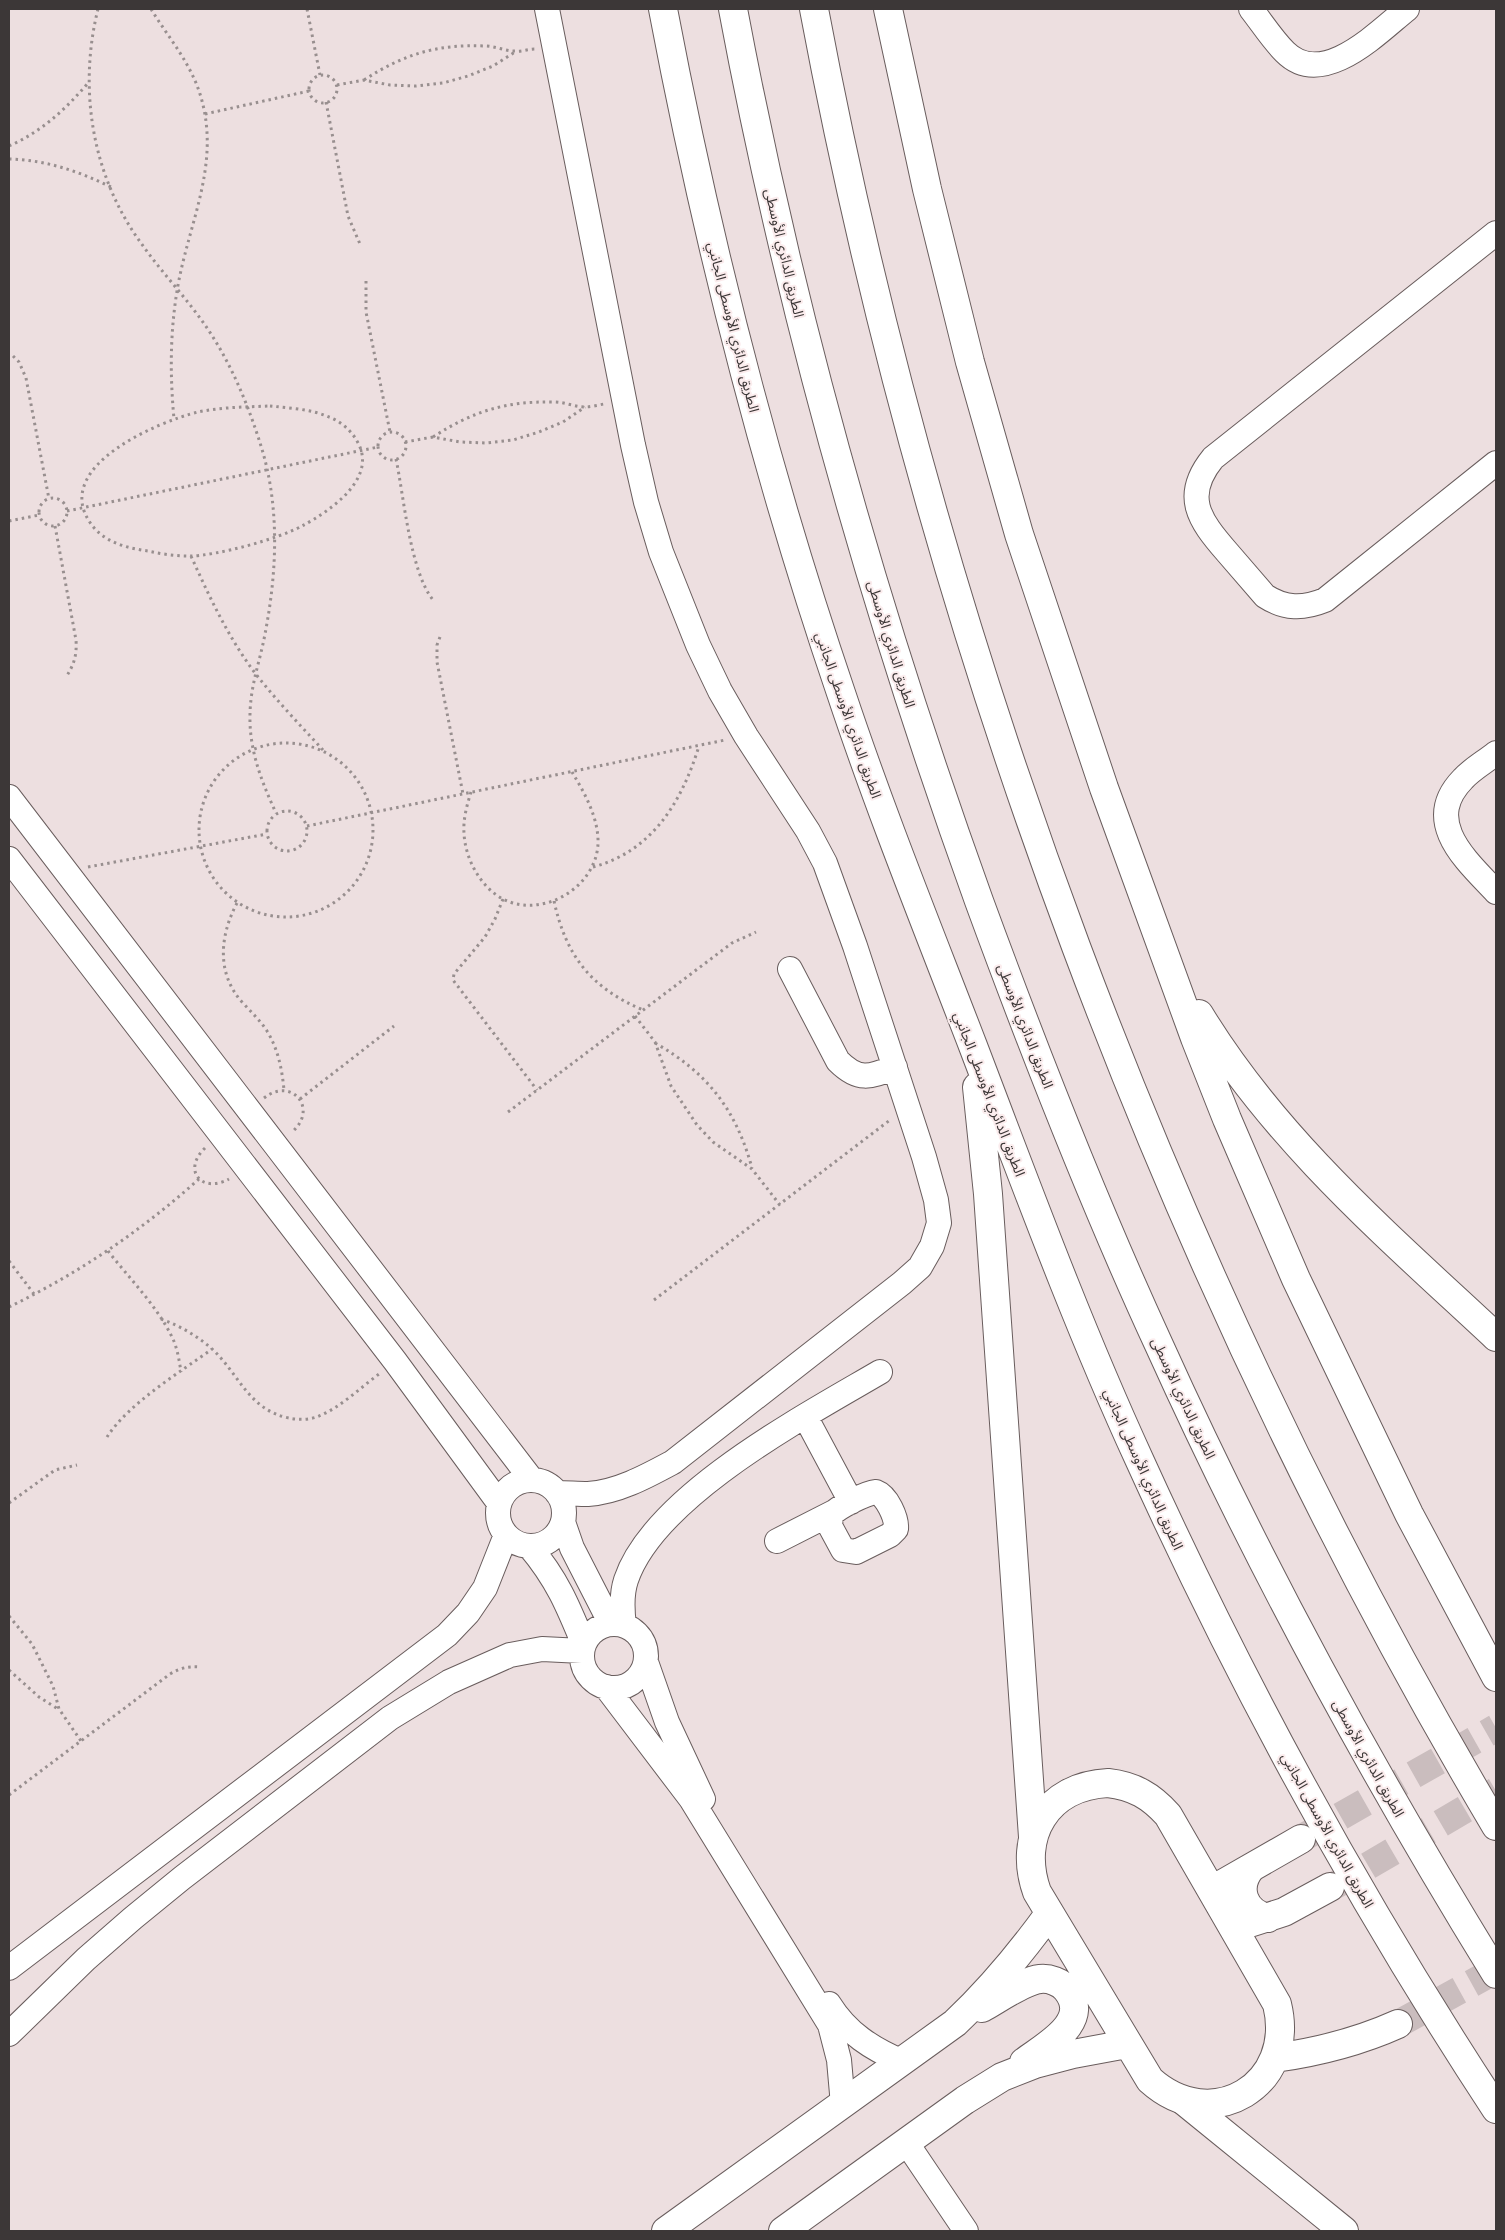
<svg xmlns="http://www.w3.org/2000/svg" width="1505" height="2240" viewBox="0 0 1505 2240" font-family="Inter,'Noto Sans Arabic',sans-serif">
<rect width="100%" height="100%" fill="#eddfe0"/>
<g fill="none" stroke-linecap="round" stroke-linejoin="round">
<path stroke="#cabdbe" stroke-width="28" stroke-dasharray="28 14" stroke-linecap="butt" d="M1304,1837L1496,1728
M1332,1887L1496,1791
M1398,2024L1496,1970"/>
<g stroke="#695d5d" stroke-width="26">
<path id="minor" d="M547,9L633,445L646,502L661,552L698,645L720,691L746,736L808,831L825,863L855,946L924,1157L936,1200L939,1223L932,1246L920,1267L902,1283L673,1462C647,1476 618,1492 588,1494C578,1494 567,1493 557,1493
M1251,9C1262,23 1272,39 1285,52C1323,90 1378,32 1407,9
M1496,233L1213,458C1182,496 1199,520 1227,552C1239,566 1252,581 1265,596C1285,609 1303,609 1325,600L1496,463
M1496,753C1485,762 1472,769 1463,779C1421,822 1467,861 1496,892
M9,797L532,1480
M9,859L395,1361L499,1503
M790,969L838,1061C859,1082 870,1077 895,1067
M805,1416L851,1502
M498 1513a33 33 0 1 1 66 0a33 33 0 1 1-66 0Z
M876,1492C887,1496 897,1518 896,1529L890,1535L856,1552L843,1550L830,1526L831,1515C838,1507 866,1493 876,1492Z
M563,1522L572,1548L611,1624
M777,1541L834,1512
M529,1546C557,1579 568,1606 584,1645
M582 1656a32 32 0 1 1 64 0a32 32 0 1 1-64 0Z
M624,1625C622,1610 621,1595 626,1580C654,1496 805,1416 880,1372
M646,1662L667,1722L703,1799
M606,1687L691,1799L830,2025L839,2060L843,2105
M9,1968L447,1635L468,1613L485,1588L506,1535
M829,2004C847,2033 872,2049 903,2062
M9,2034L86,1959L133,1918L182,1878L390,1718L449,1682L510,1655L542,1649L582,1651
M906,2142L966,2231"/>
</g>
<g stroke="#695d5d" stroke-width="30">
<path id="major" d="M1108,1783C1134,1786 1151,1796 1168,1815L1277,2004C1297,2085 1212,2136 1150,2080L1037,1892C1017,1836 1047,1786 1108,1783Z
M1251,1868C1235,1887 1243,1912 1268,1918
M1212,1890L1301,1839
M1234,1928L1284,1912L1330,1887
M982,2008C997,2000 1023,1981 1040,1979C1049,1978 1061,1982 1067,1990C1092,2022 1045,2046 1024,2062
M1275,2058C1318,2052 1358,2042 1398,2024
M666,2231L955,2023C991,1989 1020,1954 1049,1914
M783,2231L965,2100L1002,2077L1035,2064L1073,2054L1127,2044"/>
</g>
<g stroke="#695d5d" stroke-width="30">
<path id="highway" d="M663,9C707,241 765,470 841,693C881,813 928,929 973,1046C1026,1185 1077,1324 1139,1459C1241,1684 1360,1902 1496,2109
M733,9C790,313 874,610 979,901C1034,1051 1092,1200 1159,1345C1257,1562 1371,1771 1496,1974
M814,9C933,642 1167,1272 1496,1826
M888,9L927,189L970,362L1019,534L1104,788L1195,1038L1227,1119L1296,1279L1409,1514L1496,1677
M1199,1014C1276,1141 1389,1237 1496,1337
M977,1087L988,1194L1033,1837
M1184,2101L1344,2231"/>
</g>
<path stroke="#988f8f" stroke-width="3" stroke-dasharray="2.5 4" stroke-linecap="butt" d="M98,9C78,89 92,176 141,243C159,269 181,292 200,318C228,356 247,401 261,446C280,507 277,572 265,634C259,666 249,688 250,723C251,755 263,785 276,813
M151,9C168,37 190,62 200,94C222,164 188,223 177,291C170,334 170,376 174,419
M307,9L320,75
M309 89a14 14 0 1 1 28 0a14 14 0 1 1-28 0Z
M364,80C404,54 437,44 485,46C495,46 505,51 515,51C521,52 528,49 535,49
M337,85L364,80L390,85L416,86L443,83L468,76L493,66L515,52
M326,102L348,216L360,244
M205,114L309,91
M9,146C41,132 65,110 88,83
M9,159C46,160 78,171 111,187
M366,281V312L390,432
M13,356L19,362L26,378L49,499
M270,406C289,408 311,409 329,417C340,421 351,430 357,441C379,478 330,511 302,526C278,539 216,556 189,556C175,556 161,554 148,551C126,548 102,542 89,521C54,466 157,422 198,412C222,407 246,407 270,406Z
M378 446a14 14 0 1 1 28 0a14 14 0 1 1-28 0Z
M433,437C473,411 506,401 554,402C565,402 575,407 585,407C591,407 598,405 604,404
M405,442L433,437L460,442L486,443L513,440L539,432L563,422L585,407
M396,459C404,497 410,571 433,600
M39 512a14 14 0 1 1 28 0a14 14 0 1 1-28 0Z
M67,511L378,447
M9,521L39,515
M55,526L76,640C77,655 74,665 66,677
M191,556C209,596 228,637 255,673C276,700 300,725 323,750
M440,637L437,645V662L463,794
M199 830a87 87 0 1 1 174 0a87 87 0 1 1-174 0Z
M471,792C467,805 463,819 464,833C465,858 480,887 503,899C544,920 600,885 598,839C597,815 584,792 572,772
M267 831a20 20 0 1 1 40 0a20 20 0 1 1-40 0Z
M307,826L725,740
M88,867L267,834
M593,867C653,851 682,801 699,746
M503,899L495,919L485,937L454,974L453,980L537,1090
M554,901C566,956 591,988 643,1010
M237,903C220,935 216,973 242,1002C251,1012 260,1020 267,1031C278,1049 282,1069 284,1090
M635,1016L655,1042L671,1086L697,1125L713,1142L752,1169L780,1205
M655,1043C708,1073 736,1110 752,1168
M264,1098C292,1076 319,1109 292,1132
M300,1099L394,1026
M508,1112L732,943L756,932
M205,1148C182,1170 201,1194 229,1179
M108,1251C129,1278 156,1305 171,1335C177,1346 179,1359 181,1372
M9,1261L34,1294
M654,1300L890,1120
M9,1307C79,1273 141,1231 199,1179
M161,1319C180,1326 196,1335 211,1348C239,1373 248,1410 289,1418C298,1420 310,1420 319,1416C341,1407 360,1388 379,1374
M107,1437C129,1403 179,1373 212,1349
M9,1503L55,1470L77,1465
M9,1616L32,1644L53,1686L59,1709L81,1741
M9,1670L39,1697L58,1709
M9,1795L170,1674C180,1668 188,1666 200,1667"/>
<use href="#minor" stroke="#fff" stroke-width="24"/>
<use href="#major" stroke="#fff" stroke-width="28"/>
<use href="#highway" stroke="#fff" stroke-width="28"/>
</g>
<g text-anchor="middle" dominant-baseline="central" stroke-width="4" stroke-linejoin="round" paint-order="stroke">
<g font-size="14" fill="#3c3737" stroke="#fbeced">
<text transform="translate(785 253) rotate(77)">الطريق الدائري الأوسطى</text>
<text transform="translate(734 327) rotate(76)">الطريق الدائري الأوسطى الجانبي</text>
<text transform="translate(892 644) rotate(73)">الطريق الدائري الأوسطى</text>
<text transform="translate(849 715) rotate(71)">الطريق الدائري الأوسطى الجانبي</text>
<text transform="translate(1026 1026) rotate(69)">الطريق الدائري الأوسطى</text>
<text transform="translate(990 1094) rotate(69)">الطريق الدائري الأوسطى الجانبي</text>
<text transform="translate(1184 1398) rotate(65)">الطريق الدائري الأوسطى</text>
<text transform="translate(1144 1469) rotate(66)">الطريق الدائري الأوسطى الجانبي</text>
<text transform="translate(1369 1758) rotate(61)">الطريق الدائري الأوسطى</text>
<text transform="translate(1328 1830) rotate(61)">الطريق الدائري الأوسطى الجانبي</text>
</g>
</g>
<rect width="1505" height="2240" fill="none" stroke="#3c3737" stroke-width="20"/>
</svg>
